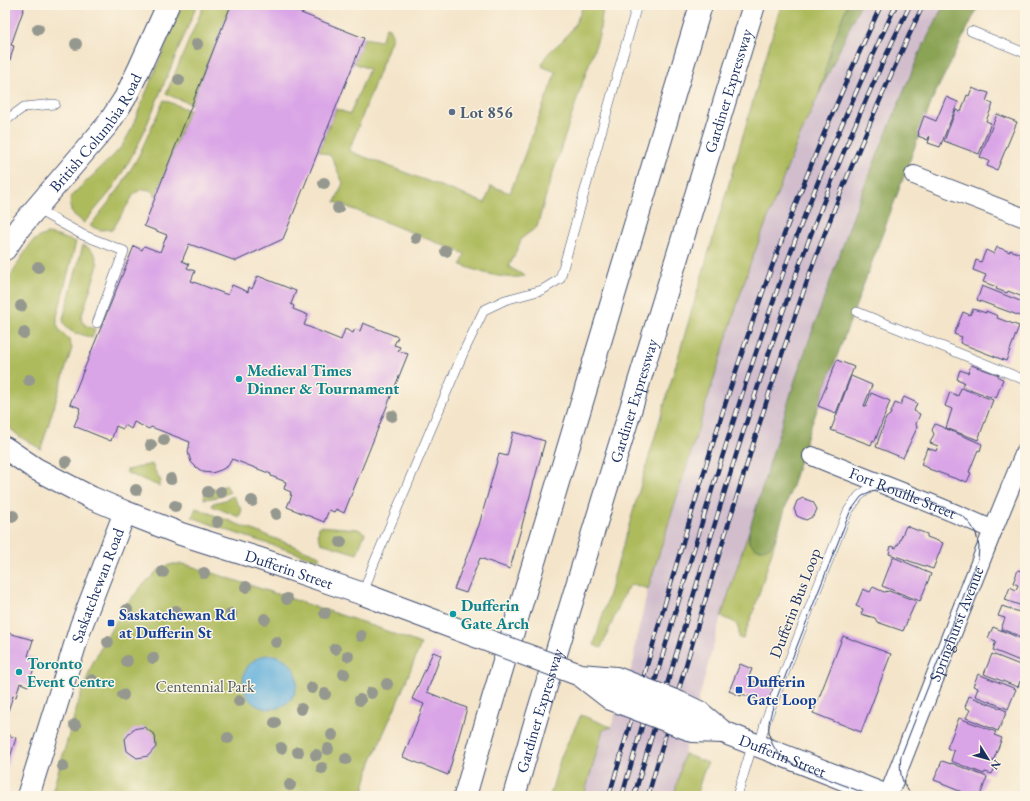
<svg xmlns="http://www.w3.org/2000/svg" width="1030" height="801" viewBox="0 0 1030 801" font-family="'EB Garamond',serif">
<rect width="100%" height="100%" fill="#fcf5e5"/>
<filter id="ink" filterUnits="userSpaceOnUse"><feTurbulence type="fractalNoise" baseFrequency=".025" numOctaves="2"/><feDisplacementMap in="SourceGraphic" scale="8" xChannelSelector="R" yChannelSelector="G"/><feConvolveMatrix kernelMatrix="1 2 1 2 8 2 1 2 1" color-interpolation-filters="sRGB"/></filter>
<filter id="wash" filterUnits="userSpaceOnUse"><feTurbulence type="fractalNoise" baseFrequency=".012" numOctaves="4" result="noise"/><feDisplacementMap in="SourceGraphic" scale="16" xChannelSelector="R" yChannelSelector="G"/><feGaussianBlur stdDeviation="0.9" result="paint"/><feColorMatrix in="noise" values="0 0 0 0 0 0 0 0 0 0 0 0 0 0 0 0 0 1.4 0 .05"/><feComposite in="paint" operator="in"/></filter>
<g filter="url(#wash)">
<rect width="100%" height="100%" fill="#f4e5ca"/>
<path fill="#d1bdcc" d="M860,5H944L920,52L860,197L795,380L749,531L721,617L684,754L674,796H584L603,730L611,727L634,660L635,645L648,589L731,324L749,267L798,140Z"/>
<path fill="#aebb5d" stroke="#64755e" d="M182,5H197L140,141L128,163L111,191L84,223L72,213L70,207L71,196L113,156L122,146L130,132Z
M204,5H231L191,104L166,94Z
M583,5H619V10L603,8L599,36L581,87L548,188L537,227L522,238L509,267L525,276C519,277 513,278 506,277C491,276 475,270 461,265L465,254L335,202L343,183L331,156L319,151L336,109L350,114L369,69L354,63L364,38L381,41L386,27L389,28L392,34V38L349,151L485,203L491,186L510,193L556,72L543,67L542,65C545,53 556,47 564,39C573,29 579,18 583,5Z
M781,5H847L831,49L819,94L798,140L749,267L731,324L648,589L632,584L626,590L601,648L594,645Z
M164,100L189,110L156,196L150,190L142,189L134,194L113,229L100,230L90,226L119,189L138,157Z
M47,234L54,235L76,242L57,316V325L60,331L68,338L72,348L41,449L20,437L5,424V285L23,255L32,242L39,237Z
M83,245L90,249L95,254L98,265L81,318C82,325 89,327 95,329L92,338L77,333L76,334C69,330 64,327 63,319Z
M152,464L156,473L161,481L159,486L127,473V470Z
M226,485L230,492C221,497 214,498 204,499L205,490C213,490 219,489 226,485Z
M233,496L242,510L239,517L212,506L213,503L225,500Z
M196,508L320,556L318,560L229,531L192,517Z
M319,526L358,529L365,533L357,554L321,543L318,535Z
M749,531V543L770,547L778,532L754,610L743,639L739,638C739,622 735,622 721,617Z
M173,564H184L210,572L368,624L421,644L400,696L371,762L362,796H51L78,703L93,662L109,633L129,601L142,586L155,573L163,567Z
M581,715L611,727L603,730L584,796H550L561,756Z
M684,754L708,763L704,770L696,796H674Z"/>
<path fill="#8aa354" stroke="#526959" d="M847,5H860L819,94L831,49Z
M944,5H979L933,98L807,437L778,532L770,547C760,550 757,551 749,543V531L795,380L860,197L920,52Z"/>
<path fill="#63b0dc" stroke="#3f709d" d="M243 682a27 27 0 1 1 54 0a27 27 0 1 1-54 0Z"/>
<g id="blocks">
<path fill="#daa5e7" d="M5,5H25L11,45L14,46L10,60L6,59L5,61Z
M231,5H281L364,38L283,239L236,261L189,244L182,261L189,264L187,268L195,271L191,281L228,295L232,285L248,292L249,287L252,289L258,276L296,291L291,304L294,306L293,309L308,315L304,325L341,340L345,329L353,333L355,329L360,331L363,323L398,337L394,345L400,347L398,351L408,354L344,513L336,509L334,512L329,510L324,522L287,507L292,495H290L291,492L284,489L286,482L271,476V474L232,459L228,466L221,470L212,473L203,472L196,467L191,462L188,452L190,442L151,427L149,429L134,422L131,429L125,425L123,429L116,426L111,441L74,426L80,412L79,411L80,408L70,404L134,246L142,250L144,246L160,252L167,235L144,226Z
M972,88L982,92V91L989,93L986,101L993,104L986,121L991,123L979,154L944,141L956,110L961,112L967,95L969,96Z
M946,97L958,102L940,147L928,143L930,137L929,136L928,140L918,136L919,133H918L924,116L936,121Z
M997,114L1017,122L997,170L987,166L989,161L980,157Z
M997,247L1010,252V250L1021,254L1020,257L1025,258V298L1008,291L1007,293L996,289L997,287L983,282L986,275L973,270L976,260L981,262L986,250L994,254Z
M982,286L1025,303V311L1023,317L977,300Z
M973,309L986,313V311L998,316L997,318L1019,326L1006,361L960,343L962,337L954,334L963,312L970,315Z
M837,360L854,367L836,413L818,406Z
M971,365L999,375L998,377L1003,379L996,398L991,396L990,397L962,386L964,382L957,379L960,370L968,373Z
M851,376L872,385L864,406H866L871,393L890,401L875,441L873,440L871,445L831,430Z
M961,388L993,400L978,440L946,428L952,409L945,406L950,392L958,396Z
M904,397L917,403L914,411L920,414L916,424L917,428L903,458L876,447L886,418L890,415L895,403L900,405Z
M935,424L982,444L980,451L978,450L969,472L971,473L967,482L962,480V481L929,469V468L921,465L927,448L936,451L938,446L930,443L934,434L932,430Z
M513,432L545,441L510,569L480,558L466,593L454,589L479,525L499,454L507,456Z
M803,498L813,502L817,509L814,516L806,520L797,516L794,509L797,501Z
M906,526L927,534V537L943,543L933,569L889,554L891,546L896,548L897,544L898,545Z
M893,557L922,569V570L931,574L920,601L882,586Z
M1018,570L1025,572V607L1005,600L1010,587L1016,590L1018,585L1013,583Z
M873,587L884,592L889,591L916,601L903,631L877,622L875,618L861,614L863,609L856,606L863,589L870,592Z
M1002,606L1025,614V638L1001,629L1005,618L998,616Z
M993,627L1025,640V663L993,650L996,641L988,638Z
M5,632L33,640L28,656L37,659L28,686L20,683L16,697L13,696L5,720Z
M843,636L891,654L861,732L813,713Z
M433,652L441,655L427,692L467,708L448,775L403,757L424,704L412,699Z
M992,654L1025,667V683L1020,681L1018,687L984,674Z
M740,664L752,669L748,679L773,689L767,703L742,694L741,696L729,691Z
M978,674L1016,689L1008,709L975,696L978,688L973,686Z
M969,696L1007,711L998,731L966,718L970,710L965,707Z
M959,718L996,732L994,735L1002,738L992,764L996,765L992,774L985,772L984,774L951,761L954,751L947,748Z
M144,727L155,735L156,747L148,756L137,758L127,751L125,739L133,729Z
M5,734L16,738L5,774Z
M942,761L951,764V763L987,777L980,796H972L942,784V783L934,780Z"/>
</g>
</g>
<g filter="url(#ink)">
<use href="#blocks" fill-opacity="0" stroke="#3c4a6e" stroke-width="1"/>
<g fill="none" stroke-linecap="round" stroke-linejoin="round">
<g stroke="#3c4a6e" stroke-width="10">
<path id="service" d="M971,31L1025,53
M5,121L24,107L55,104
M36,209L83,235L124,251L97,323
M857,312L1025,380
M363,594L372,568L464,351L484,310L505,300L542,290L560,279L637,5
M759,746L766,720L815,594L848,511L859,496L877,483
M737,796L753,743"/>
</g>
<g stroke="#3c4a6e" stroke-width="20">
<g id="minor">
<path d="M914,175L1025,218"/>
<path id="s1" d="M812,456C872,481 934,503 993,530"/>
<path id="s2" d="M888,796L993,530L1025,452"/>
</g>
</g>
<g stroke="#3c4a6e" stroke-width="24">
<g id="tertiary">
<path id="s3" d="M5,249L20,227L108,124L125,98L139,69L168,5"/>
<path id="s4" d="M5,448L36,469L92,498L125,512L181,534L260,559L363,594L438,622"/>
<path id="s5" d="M28,796L81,626L125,512"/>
</g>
</g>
<g stroke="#3c4a6e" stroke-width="24">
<g id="secondary">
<path id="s6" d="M723,732L887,796"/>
</g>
</g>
<g stroke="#3c4a6e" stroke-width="24">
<g id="motorway">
<path d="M465,796L492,702L701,5"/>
<path id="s7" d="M514,796L537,716L754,5"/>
</g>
</g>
<use href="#service" stroke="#fff" stroke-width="9"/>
<use href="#minor" stroke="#fff" stroke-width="18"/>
<use href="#tertiary" stroke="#fff" stroke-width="22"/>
<use href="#secondary" stroke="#fff" stroke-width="22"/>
<use href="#motorway" stroke="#fff" stroke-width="22"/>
<path stroke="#1b2f5e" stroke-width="1" d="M872,796C856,790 839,783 823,777C801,768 772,760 769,732C768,725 770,717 772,710L817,595L850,512L861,497L871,491L882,489H894L902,491L953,511L964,517L971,525L976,533L979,547L978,559L901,756C899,772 901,786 914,796"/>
<g stroke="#1b2f5e" stroke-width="4.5">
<path id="rail" d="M609,796C650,657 688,518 733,380C774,253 824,126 881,5
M622,796C673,618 724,440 786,265C818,176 856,90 896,5
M634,796C652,735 670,675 688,614C722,498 757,383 798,269C831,179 868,91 910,5
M648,796C680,684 713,572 748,461C767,398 788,335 810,273C843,182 882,93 923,5"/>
</g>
<use href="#rail" stroke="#fcf5e5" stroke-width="3" stroke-dasharray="9" stroke-linecap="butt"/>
<g stroke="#3c4a6e" stroke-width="24" stroke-linecap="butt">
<path id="tertiary-bridge" d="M438,622L580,675L611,699L686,728L693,731L723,732
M580,675L616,678L680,703L699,712L723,732"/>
</g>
<use href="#tertiary-bridge" stroke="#fff" stroke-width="22"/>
</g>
<g fill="#95988f">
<circle cx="38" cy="29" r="6"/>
<circle cx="76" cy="44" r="6"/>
<circle cx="197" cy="44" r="6"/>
<circle cx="179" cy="80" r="6"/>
<circle cx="324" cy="183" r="6"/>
<circle cx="338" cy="208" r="6"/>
<circle cx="416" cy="238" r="6"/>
<circle cx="446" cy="251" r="6"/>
<circle cx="38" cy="267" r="6"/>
<circle cx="21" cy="306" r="6"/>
<circle cx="24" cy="333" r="6"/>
<circle cx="29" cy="380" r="6"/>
<circle cx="392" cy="416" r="6"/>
<circle cx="164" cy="440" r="6"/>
<circle cx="151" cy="445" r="6"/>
<circle cx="66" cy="462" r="6"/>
<circle cx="171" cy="479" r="6"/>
<circle cx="136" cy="490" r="6"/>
<circle cx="208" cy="492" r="6"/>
<circle cx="221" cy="492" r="6"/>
<circle cx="252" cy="501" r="6"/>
<circle cx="175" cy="506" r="6"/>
<circle cx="276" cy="514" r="6"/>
<circle cx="13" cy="516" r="6"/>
<circle cx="217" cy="522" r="6"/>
<circle cx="341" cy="542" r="6"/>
<circle cx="163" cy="572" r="6"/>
<circle cx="204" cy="573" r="6"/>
<circle cx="246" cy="587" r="6"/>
<circle cx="287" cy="599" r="6"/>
<circle cx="127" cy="610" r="6"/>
<circle cx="176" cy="611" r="6"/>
<circle cx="325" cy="613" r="6"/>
<circle cx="231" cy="614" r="6"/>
<circle cx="265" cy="619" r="6"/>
<circle cx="361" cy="636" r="6"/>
<circle cx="108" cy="642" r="6"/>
<circle cx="276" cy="642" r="6"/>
<circle cx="335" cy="649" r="6"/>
<circle cx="348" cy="656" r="6"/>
<circle cx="153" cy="658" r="6"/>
<circle cx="127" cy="661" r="6"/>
<circle cx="344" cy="674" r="6"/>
<circle cx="92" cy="680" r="6"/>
<circle cx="387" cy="684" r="6"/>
<circle cx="312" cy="688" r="6"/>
<circle cx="371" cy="693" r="6"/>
<circle cx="325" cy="694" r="6"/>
<circle cx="123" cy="695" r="6"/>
<circle cx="360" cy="700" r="6"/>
<circle cx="239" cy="701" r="6"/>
<circle cx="301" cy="709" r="6"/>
<circle cx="275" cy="723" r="6"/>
<circle cx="75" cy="725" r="6"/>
<circle cx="332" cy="735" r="6"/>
<circle cx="228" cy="738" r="6"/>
<circle cx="281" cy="748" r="6"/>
<circle cx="328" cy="749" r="6"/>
<circle cx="298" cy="752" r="6"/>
<circle cx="316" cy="755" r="6"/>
<circle cx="346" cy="759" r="6"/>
<circle cx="63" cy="766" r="6"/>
<circle cx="322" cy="768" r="6"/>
<circle cx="290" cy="785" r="6"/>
</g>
</g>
<circle fill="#5c6f8a" stroke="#fcf5e5" stroke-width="1.5" cx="452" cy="112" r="4"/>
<g fill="#0f9aa8" stroke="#fcf5e5" stroke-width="1.5">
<circle cx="239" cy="379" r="4"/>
<circle cx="453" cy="614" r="4"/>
<circle cx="19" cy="672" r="4"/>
</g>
<g fill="#1a4fb4" stroke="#fcf5e5" stroke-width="1.5">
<rect x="107" y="619" width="8" height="8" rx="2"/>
<rect x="735" y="686" width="8" height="8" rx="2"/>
</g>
<g text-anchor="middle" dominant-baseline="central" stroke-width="3" stroke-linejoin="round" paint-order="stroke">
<g font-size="16" fill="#1b2f5e" stroke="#fcf5e5">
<text stroke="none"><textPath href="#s7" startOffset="737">Gardiner Expressway</textPath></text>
<text stroke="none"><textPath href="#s3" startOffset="148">British Columbia Road</textPath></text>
<text stroke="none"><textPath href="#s7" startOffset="413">Gardiner Expressway</textPath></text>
<text stroke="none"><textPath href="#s1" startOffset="98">Fort Rouille Street</textPath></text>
<text stroke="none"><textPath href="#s4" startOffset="310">Dufferin Street</textPath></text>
<text stroke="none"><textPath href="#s5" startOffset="222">Saskatchewan Road</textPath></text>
<text transform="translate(795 603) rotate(-69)">Dufferin Bus Loop</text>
<text stroke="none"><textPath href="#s2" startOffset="185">Springhurst Avenue</textPath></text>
<text stroke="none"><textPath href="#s7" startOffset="89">Gardiner Expressway</textPath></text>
<text stroke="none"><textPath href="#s6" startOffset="64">Dufferin Street</textPath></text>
</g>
<g font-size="16" font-weight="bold" fill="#4e5e75" stroke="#fcf5e5" text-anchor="start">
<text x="460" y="112">Lot 856</text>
</g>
<g font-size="16" font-weight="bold" fill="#0d838f" stroke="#fcf5e5" text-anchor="start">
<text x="247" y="370">Medieval Times<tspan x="247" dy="18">Dinner &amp; Tournament</tspan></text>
<text x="461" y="605">Dufferin<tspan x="461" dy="18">Gate Arch</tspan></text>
<text x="27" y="663">Toronto<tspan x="27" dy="18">Event Centre</tspan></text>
</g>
<g font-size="16" font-weight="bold" fill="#164399" stroke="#fcf5e5" text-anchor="start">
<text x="119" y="614">Saskatchewan Rd<tspan x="119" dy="18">at Dufferin St</tspan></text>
<text x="747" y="681">Dufferin<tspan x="747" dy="18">Gate Loop</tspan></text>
</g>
<g font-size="16" fill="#47595e" stroke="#fcf5e5">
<text x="205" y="686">Centennial Park</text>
</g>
</g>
<rect width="1030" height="801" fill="none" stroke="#fcf5e5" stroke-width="20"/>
<g transform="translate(988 759) rotate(127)" stroke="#fcf5e5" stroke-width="3" paint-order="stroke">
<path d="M0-3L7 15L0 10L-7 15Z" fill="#1b2f5e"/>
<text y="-6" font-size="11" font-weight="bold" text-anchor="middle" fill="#1b2f5e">N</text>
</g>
</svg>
